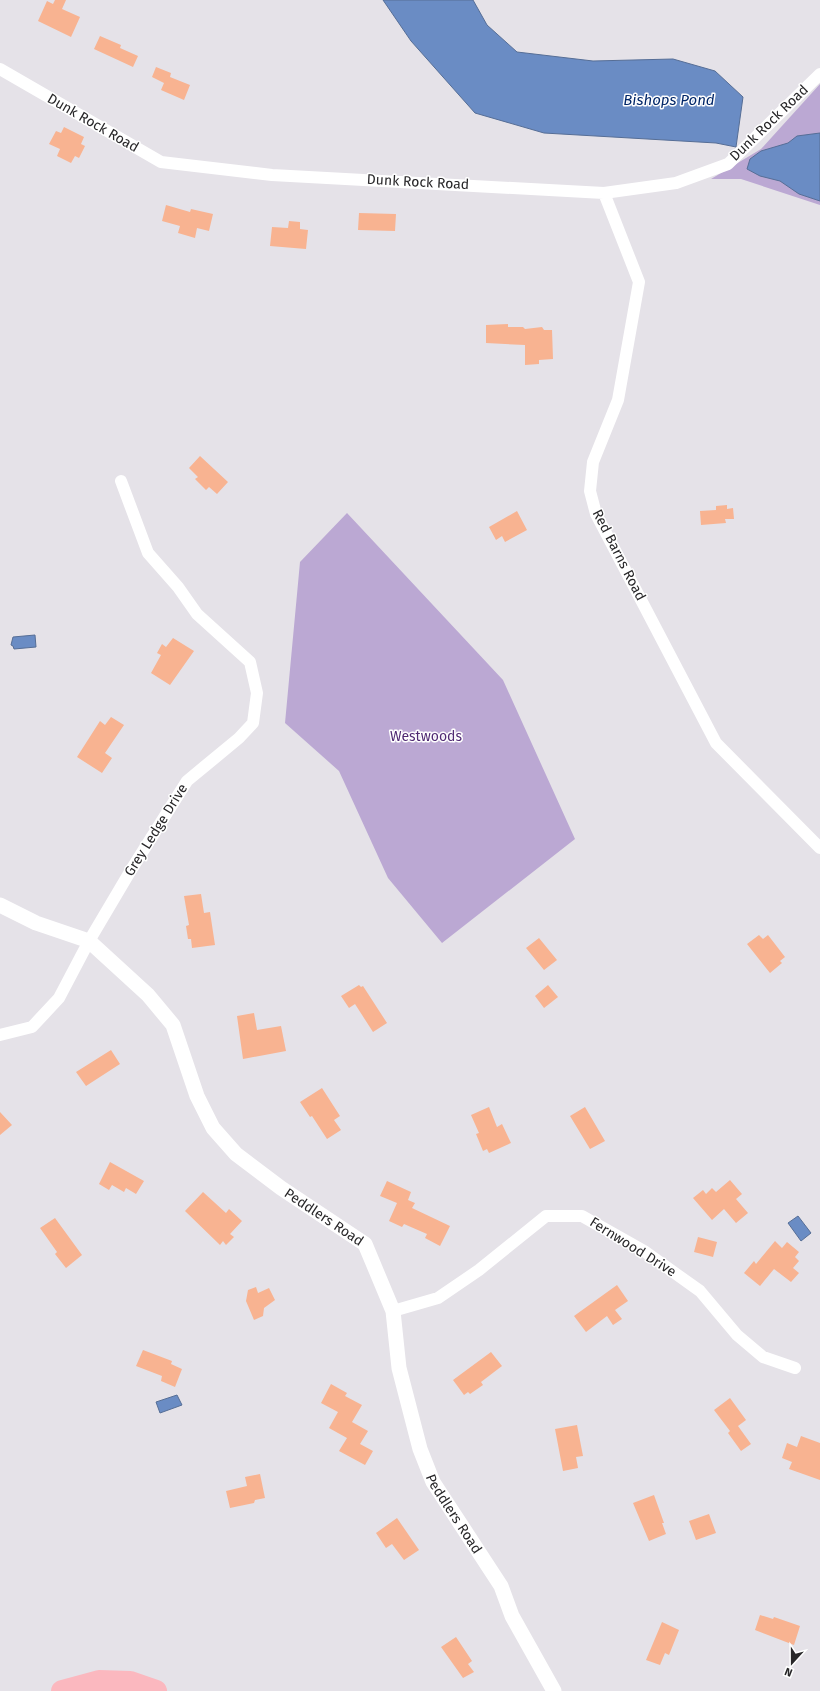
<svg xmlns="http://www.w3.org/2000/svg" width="820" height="1691" viewBox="0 0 820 1691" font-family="'Fira Sans',sans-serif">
<rect width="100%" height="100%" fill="#e5e2e8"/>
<path fill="#bba8d3" d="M820,84V205L741,179H711L761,149Z
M347,513L503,680L575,839L442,943L388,878L339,771L285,723L300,562Z"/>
<path fill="#6a8cc4" stroke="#566e96" d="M383,0H473L487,25L517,52L593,61L673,59L715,71L743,97L736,147L716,143L544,133L475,113L411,41Z
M820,133V201L799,194L780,181L760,176L747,169L750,159L761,151L788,143L797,136Z
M35,635L36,647L14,649L13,646L11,645L13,637Z
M798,1216L811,1233L801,1241L788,1223Z
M177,1395L182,1405L160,1413L156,1402Z"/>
<path fill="#f8b391" d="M55,0H66L62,9L80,17L71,37L38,21L47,1L53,4Z
M100,36L121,45L120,48L138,56L133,67L94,49Z
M156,67L171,73L170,77L190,85L184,100L161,90L164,83L152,77Z
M64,127L84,137L81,144L85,146L79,158L75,156L71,163L57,156L60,149L49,144L56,131L61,133Z
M166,205L190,212L191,209L213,214L209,231L197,228L195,238L178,233L180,226L162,221Z
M359,213L396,214L395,231L358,230Z
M289,221L300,222V229L308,230L306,249L270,246L272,227L288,228Z
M508,324V327H523L525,329L542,327L544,330H552L553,359L539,360V364L525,365V345L486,343V325Z
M200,456L228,482L217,494L209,487L206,490L195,479L198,477L189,468Z
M727,505V509L733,508L734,519H725L726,523L701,525L700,511L716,510V506Z
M517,511L527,530L505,542L502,536L496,540L489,527Z
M173,638L194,651L170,685L151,673L161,655L157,653L162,644L166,647Z
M111,717L124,725L105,753L112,758L102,773L77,757L100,721L105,725Z
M201,894L204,913L210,912L215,945L192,948L191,939H188L186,926L189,925L184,896Z
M759,935L763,939L768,935L785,957L780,961L782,963L770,973L747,944Z
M539,938L557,960L544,970L526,948Z
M359,985L361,987L363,986L387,1023L373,1032L355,1004L349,1008L341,996Z
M548,985L558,997L544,1008L535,996Z
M254,1013L257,1030L281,1026L286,1051L243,1059L237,1016Z
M111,1050L120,1064L86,1086L76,1072Z
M322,1088L340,1116L334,1120L341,1130L327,1139L312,1116L310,1117L300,1102Z
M489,1107L497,1127L502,1124L511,1143L489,1153L487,1149L483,1151L476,1134L479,1133L471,1115Z
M585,1107L605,1141L590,1149L570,1116Z
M0,1112L12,1125L0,1135Z
M110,1162L144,1181L136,1194L126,1188L124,1192L112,1185L109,1190L99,1184Z
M730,1180L742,1194L736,1199L748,1213L736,1223L724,1209L712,1220L693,1198L703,1190L706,1194L712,1188L716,1192Z
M387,1181L411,1192L408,1200L415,1203L412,1208L450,1226L440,1246L425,1238L427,1234L404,1224L402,1227L389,1221L397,1203L380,1196Z
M203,1192L226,1213L229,1209L242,1221L230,1234L234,1237L226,1245L223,1241L220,1245L185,1211Z
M55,1218L82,1255L66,1268L55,1254L57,1252L40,1228Z
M698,1237L717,1242L713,1257L694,1252Z
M775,1241L782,1248L787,1242L799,1252L795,1257L799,1261L793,1268L799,1273L791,1282L774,1269L760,1286L744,1273L754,1261L756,1264Z
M617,1285L628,1301L615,1310L622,1319L613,1325L607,1316L586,1332L574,1316Z
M256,1287L258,1293L269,1288L275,1300L264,1308L263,1316L254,1320L246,1301L248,1290Z
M143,1350L172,1361L171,1364L182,1369L175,1387L161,1381L162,1376L136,1366Z
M491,1352L502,1366L481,1382L483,1385L470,1394L468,1392L464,1395L453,1380Z
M331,1384L347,1393L345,1396L362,1405L352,1422L368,1431L360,1444L373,1451L365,1465L339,1451L347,1438L329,1428L338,1412L321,1403Z
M730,1398L746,1420L738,1426L751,1444L741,1451L728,1433L730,1431L714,1410Z
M577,1425L583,1456L576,1457L578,1468L563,1471L555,1429Z
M801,1436L820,1443V1480L789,1469L792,1462L782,1458L787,1443L797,1447Z
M260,1474L265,1498L255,1500L254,1503L230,1508L226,1491L247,1486L245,1477Z
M654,1495L664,1523H662L666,1534L649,1541L633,1503Z
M709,1514L716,1533L696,1540L689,1521Z
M397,1518L419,1550L404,1560L392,1544L386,1548L376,1533Z
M760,1615L773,1619L774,1617L800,1626L794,1645L755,1630Z
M662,1622L679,1630L669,1655L665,1653L660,1665L646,1660Z
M456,1637L472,1661L468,1664L474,1672L463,1678L441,1647Z"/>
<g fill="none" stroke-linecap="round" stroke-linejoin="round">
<path stroke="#fff" stroke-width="12" d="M0,69L161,162L272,175L604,193L676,183L728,164L820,74
M604,193L639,282L618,400L593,462L590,491L596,514L716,743L820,848
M0,1035L32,1027L59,998L89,941L131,870L187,781L239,738L253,723L257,693L250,662L197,614L178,587L148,553L121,481
M393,1311L438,1298L479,1270L546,1216H582L644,1251L700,1291L737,1335L763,1357L795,1368"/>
<path stroke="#fff" stroke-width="15" id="s1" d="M0,905L36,923L89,941L148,995L173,1025L197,1096L213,1128L236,1154L281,1188L365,1244L393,1311L399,1368L420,1449L433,1482L501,1586L512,1616L554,1691"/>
<path stroke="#fbb8bf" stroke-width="22" d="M62,1691L99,1681L130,1682L156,1691"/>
</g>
<g text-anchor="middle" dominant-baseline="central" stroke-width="3" stroke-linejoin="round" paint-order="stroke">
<g font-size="14" fill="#282729" stroke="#fff">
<text transform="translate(93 123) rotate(30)">Dunk Rock Road</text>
<text transform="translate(769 123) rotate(-44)">Dunk Rock Road</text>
<text transform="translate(418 182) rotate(3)">Dunk Rock Road</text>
<text transform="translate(619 555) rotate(63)">Red Barns Road</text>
<text transform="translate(156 830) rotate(-58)">Grey Ledge Drive</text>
<text stroke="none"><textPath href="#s1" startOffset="469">Peddlers Road</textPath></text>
<text transform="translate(633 1247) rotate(32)">Fernwood Drive</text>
<text stroke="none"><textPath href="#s1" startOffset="805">Peddlers Road</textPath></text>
</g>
<g font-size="14" fill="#502a73" stroke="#fff">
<text x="426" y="736">Westwoods</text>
</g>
<g font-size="15" font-style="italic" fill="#002668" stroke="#fff">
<text x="669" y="100">Bishops Pond</text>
</g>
</g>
<g transform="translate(792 1663) rotate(201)" stroke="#ffffff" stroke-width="3" paint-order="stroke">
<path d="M0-3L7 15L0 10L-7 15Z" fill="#282729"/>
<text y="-6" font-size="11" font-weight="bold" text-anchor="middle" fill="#282729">N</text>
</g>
</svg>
